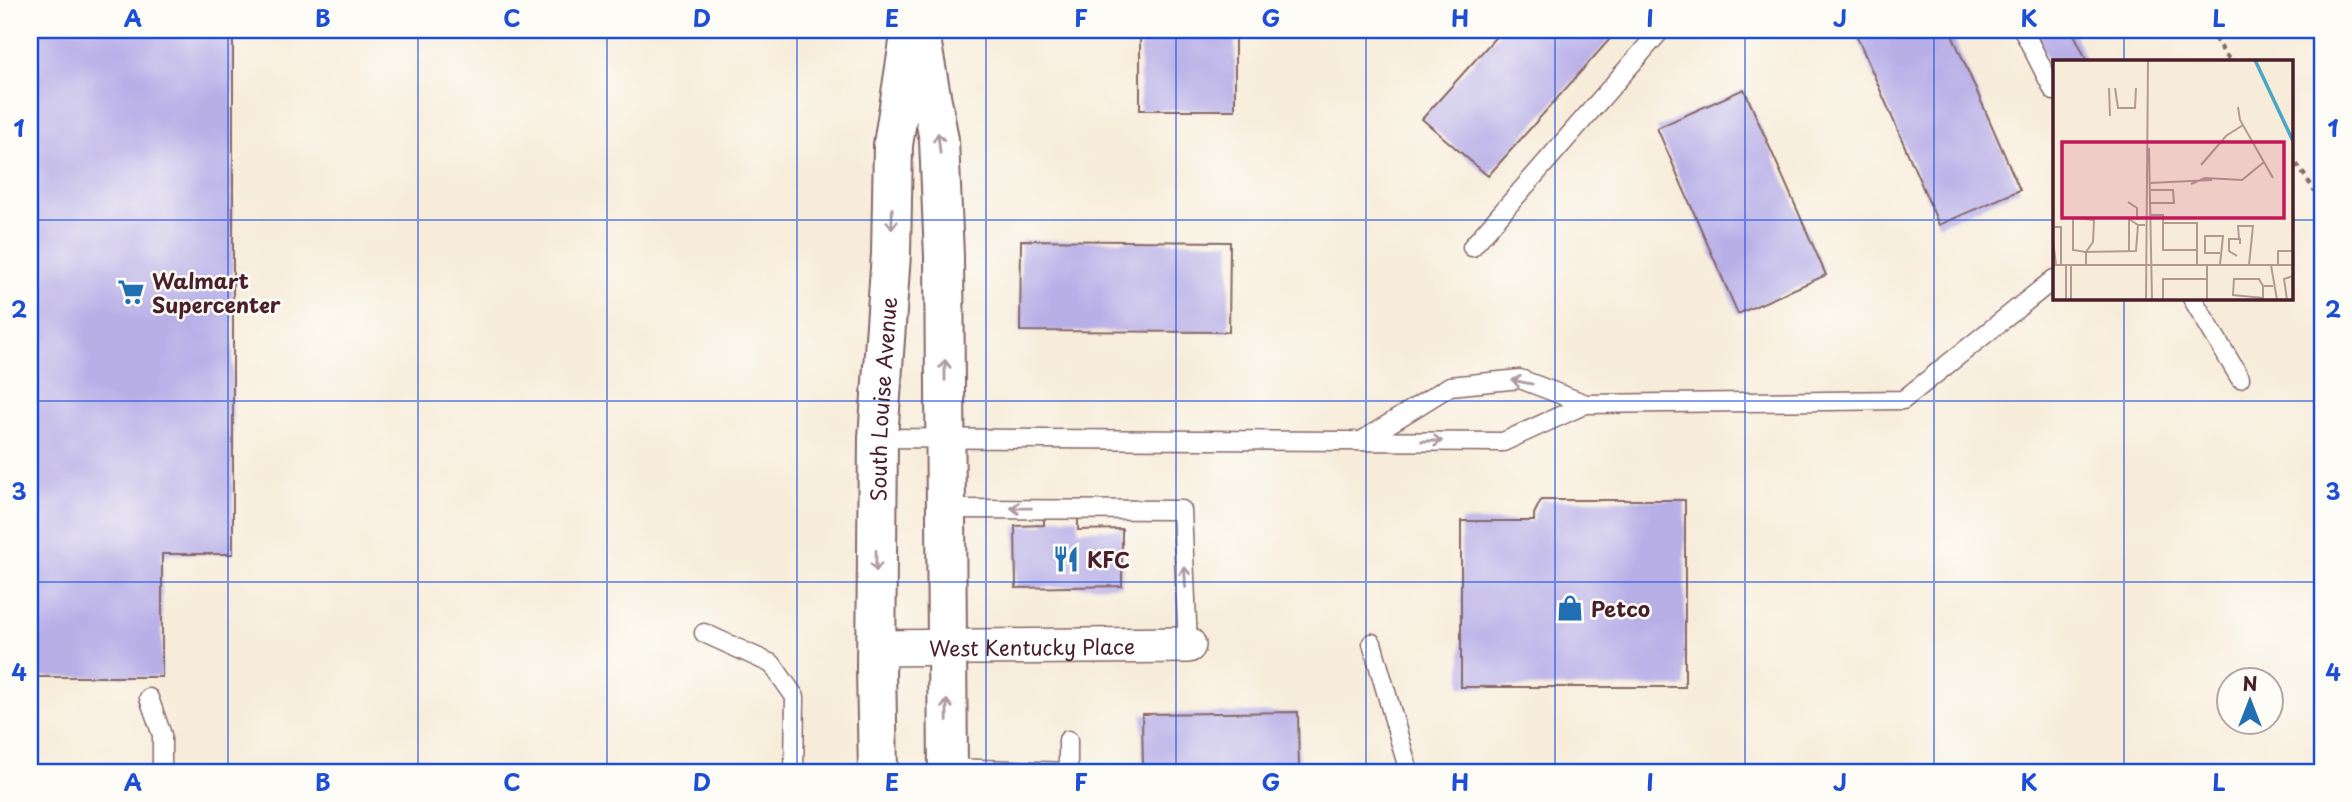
<svg xmlns="http://www.w3.org/2000/svg" width="2352" height="802" viewBox="0 0 2352 802" font-family="'Playpen Sans',sans-serif">
<rect width="100%" height="100%" fill="#fdfcf7"/>
<filter id="ink" filterUnits="userSpaceOnUse"><feTurbulence type="fractalNoise" baseFrequency=".0143" numOctaves="2"/><feDisplacementMap in="SourceGraphic" scale="14" xChannelSelector="R" yChannelSelector="G"/><feConvolveMatrix kernelMatrix="1 2 1 2 8 2 1 2 1" color-interpolation-filters="sRGB"/></filter>
<filter id="wash" filterUnits="userSpaceOnUse"><feTurbulence type="fractalNoise" baseFrequency=".00686" numOctaves="4" result="noise"/><feDisplacementMap in="SourceGraphic" scale="28" xChannelSelector="R" yChannelSelector="G"/><feGaussianBlur stdDeviation="1.57" result="paint"/><feColorMatrix in="noise" values="0 0 0 0 0 0 0 0 0 0 0 0 0 0 0 0 0 1.4 0 .05"/><feComposite in="paint" operator="in"/></filter>
<g filter="url(#wash)">
<rect width="100%" height="100%" fill="#f7ecd9"/>
<g id="blocks">
<path fill="#b8afe7" d="M30,30H233V554H162V677H30Z
M1140,30H1235V110H1140Z
M1502,30H1618L1488,176L1422,119Z
M1860,30H1950L2020,190L1939,225L1855,32Z
M2034,30H2072L2087,61H2054V74Z
M1744,89L1826,275L1738,314L1657,128Z
M1021,240L1230,242L1229,332L1020,331Z
M1541,500H1685V687H1461V521H1534V514Z
M1044,518H1078V530L1122,529V586L1016,588L1015,526L1044,525Z
M1298,712L1299,772H1143L1142,714Z
M396,770H676V772H396Z"/>
</g>
</g>
<g filter="url(#ink)">
<use href="#blocks" fill-opacity="0" stroke="#876768" stroke-width="2"/>
<g fill="none" stroke-linecap="round" stroke-linejoin="round">
<g stroke="#876768" stroke-width="21">
<path id="service" d="M2023,30L2054,91
M1472,247L1661,30
M2192,298L2240,378
M878,438L1503,442L1586,404
M1363,440L1450,386L1520,379L1586,404L1903,400L2054,279
M945,509L1182,510L1188,645
M704,633L772,664L795,697L794,772
M1372,643L1409,772
M149,698L162,735V772
M1068,740V771
M948,768L1068,772"/>
</g>
<g stroke="#876768" stroke-width="38">
<g id="minor">
<path id="s1" d="M876,648L1188,645"/>
</g>
</g>
<g stroke="#876768" stroke-width="42">
<g id="primary">
<path d="M920,34L939,140L944,256L948,772"/>
<path id="s2" d="M878,772L876,669L878,438L891,254L893,145L911,30"/>
</g>
</g>
<path stroke="#876768" stroke-width="4.5" stroke-dasharray="5 5" stroke-linecap="butt" d="M2209,30L2230,61
M2291,156L2322,201"/>
<use href="#service" stroke="#fff" stroke-width="18"/>
<use href="#minor" stroke="#fff" stroke-width="35"/>
<use href="#primary" stroke="#fff" stroke-width="38"/>
</g>
<defs><path id="oneway-shaft" d="M-6 0H5M1.5-3L5.5 0L1.5 3" fill="none" stroke-width="1.6" stroke-linecap="round" stroke-linejoin="round" transform="scale(1.75)"/></defs>
<g stroke="#ae9aa0">
<use href="#oneway-shaft" transform="translate(939 143) rotate(-96)"/>
<use href="#oneway-shaft" transform="translate(892 219) rotate(91)"/>
<use href="#oneway-shaft" transform="translate(945 370) rotate(-90)"/>
<use href="#oneway-shaft" transform="translate(1522 382) rotate(-169)"/>
<use href="#oneway-shaft" transform="translate(1432 441)"/>
<use href="#oneway-shaft" transform="translate(1021 508) rotate(-179)"/>
<use href="#oneway-shaft" transform="translate(876 561) rotate(90)"/>
<use href="#oneway-shaft" transform="translate(1185 577) rotate(-93)"/>
<use href="#oneway-shaft" transform="translate(947 710) rotate(-91)"/>
</g>
</g>
<path fill="none" stroke="#1d4ed8" stroke-width="2" stroke-opacity="0.55" d="M228,30V772M418,30V772M607,30V772M797,30V772M986,30V772M1176,30V772M1366,30V772M1555,30V772M1745,30V772M1934,30V772M2124,30V61M30,220H2054M2291,220H2322M2124,298V772M30,401H2322M30,582H2322"/>
<defs>
<g id="supermarket-bare" transform="scale(2.1)"><path d="M-6-5.5h2.5l.6 2H6L4.5 2H-2.5L-4.4-4H-6ZM-1.5 3.2a1.3 1.3 0 1 0 .1 0ZM3 3.2a1.3 1.3 0 1 0 .1 0Z" fill="#1f6fb2" stroke="#fdfcf7" stroke-width="2.5" paint-order="stroke"/></g>
<g id="restaurant-bare" transform="scale(2.1)"><path d="M-5-6h1v4h1v-4h1v4h1v-4h1v5L-1.5 .5V6h-2V.5L-5-1ZM5-6V6H3V1.5H1.5Q1.5-4 5-6Z" fill="#1f6fb2" stroke="#fdfcf7" stroke-width="2.5" paint-order="stroke"/></g>
<g id="shop-bare" transform="scale(2.1)"><path d="M-5-2.5h2.3a2.7 3.5 0 0 1 5.4 0H5L5.5 6h-11ZM-1.5-2.5h3a1.5 2.3 0 0 0-3 0Z" fill="#1f6fb2" stroke="#fdfcf7" stroke-width="2.5" paint-order="stroke"/></g>
</defs>
<g fill-rule="evenodd">
<use href="#supermarket-bare" x="131" y="292"/>
<use href="#restaurant-bare" x="1066" y="559"/>
<use href="#shop-bare" x="1570" y="608"/>
</g>
<g text-anchor="middle" dominant-baseline="central" stroke-width="5" stroke-linejoin="round" paint-order="stroke">
<g font-size="21" font-weight="bold" fill="#4a1f2b" stroke="#fdfcf7" text-anchor="start">
<text x="152" y="280">Walmart<tspan x="152" dy="24">Supercenter</tspan></text>
<text x="1087" y="559">KFC</text>
<text x="1591" y="608">Petco</text>
</g>
<g font-size="21" fill="#4a1f2b" stroke="#fdfcf7">
<text stroke="none"><textPath href="#s2" startOffset="373">South Louise Avenue</textPath></text>
<text stroke="none"><textPath href="#s1" startOffset="156">West Kentucky Place</textPath></text>
</g>
</g>
<g transform="translate(2053 60)">
<rect width="240" height="240" fill="#f7ecd9"/>
<path fill="none" stroke="#46a8c6" stroke-width="3.5" d="M202,0L240,81"/>
<path fill="none" stroke="#b29a93" stroke-width="2" d="M56,28L57,56M62,28L65,48H82L83,28M185,47L187,60L220,118M96,88L99,240M148,105L173,76L190,65M96,123L159,120M138,124L152,118L189,120L211,102M75,142L84,148V160M96,143H121L120,130H98M98,155H110V163H144V190H110V163M2,167H8V205M186,179L185,166H200L196,205M0,180L3,205M76,191V159L85,165M167,193H152V176H170L167,205M184,196L176,191V179H187V184M144,201V190V205M0,205H240M13,205V240M33,205V192L20,190V158L41,160L40,182L33,192L83,191L85,165H92M154,205V240M218,205L224,240M225,205V191H240M210,226L206,219H181L180,235L210,238V226H220M18,240V205M93,240L95,0M110,240V219H154M234,240L231,219L240,216"/>
<path fill="#c2185b" fill-opacity="0.15" stroke="#c2185b" stroke-width="3.5" d="M9,82H231V158H9Z"/>
<rect width="240" height="240" fill="none" stroke="#4a1f2b" stroke-width="3.5"/>
</g>
<rect width="2352" height="802" fill="none" stroke="#fdfcf7" stroke-width="77"/>
<g transform="translate(2250 701)"><circle r="33" fill="#fdfcf7" stroke="#b5a4a5" stroke-width="2"/>
<path d="M0-5L12 26L0 18L-12 26Z" fill="#1f6fb2"/>
<text y="-10" font-size="19" font-weight="bold" text-anchor="middle" fill="#4a1f2b">N</text>
</g>
<rect x="38" y="38" width="2276" height="726" fill="none" stroke="#1d4ed8" stroke-width="2.5"/>
<g font-size="23" text-anchor="middle" font-weight="bold" fill="#1d4ed8">
<text x="133" y="27">A</text>
<text x="323" y="27">B</text>
<text x="512" y="27">C</text>
<text x="702" y="27">D</text>
<text x="892" y="27">E</text>
<text x="1081" y="27">F</text>
<text x="1271" y="27">G</text>
<text x="1460" y="27">H</text>
<text x="1650" y="27">I</text>
<text x="1840" y="27">J</text>
<text x="2029" y="27">K</text>
<text x="2219" y="27">L</text>
<text x="19" y="137">1</text>
<text x="2333" y="137">1</text>
<text x="19" y="318">2</text>
<text x="2333" y="318">2</text>
<text x="19" y="500">3</text>
<text x="2333" y="500">3</text>
<text x="19" y="681">4</text>
<text x="2333" y="681">4</text>
<text x="133" y="791">A</text>
<text x="323" y="791">B</text>
<text x="512" y="791">C</text>
<text x="702" y="791">D</text>
<text x="892" y="791">E</text>
<text x="1081" y="791">F</text>
<text x="1271" y="791">G</text>
<text x="1460" y="791">H</text>
<text x="1650" y="791">I</text>
<text x="1840" y="791">J</text>
<text x="2029" y="791">K</text>
<text x="2219" y="791">L</text>
</g>
</svg>
